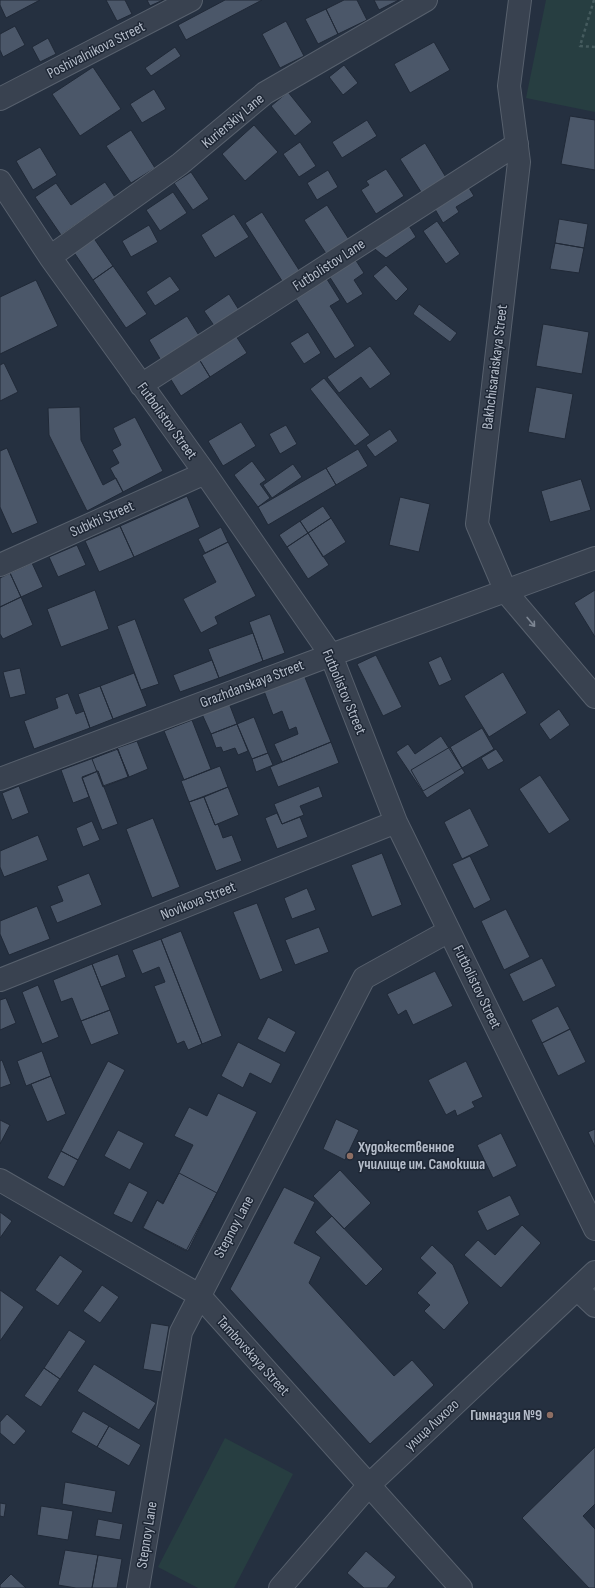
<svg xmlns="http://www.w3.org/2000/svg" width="595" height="1588" viewBox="0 0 595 1588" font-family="'Sofia Sans Condensed',sans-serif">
<rect width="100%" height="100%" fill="#253040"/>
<path fill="#273e41" d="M546,0H595V112L526,98Z
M225,1438L293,1474L234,1588H198L158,1567Z"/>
<path fill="#4b5769" stroke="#202937" d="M0,0H40L6,18L0,5Z
M106,0H125L132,14L117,21Z
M147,0H163L150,6Z
M225,0H262L186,40L178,25Z
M344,0H357L367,20L338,34L326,9Z
M374,0H399L379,10Z
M326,9L338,34L318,44L305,19Z
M286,21L304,56L280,68L262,34Z
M15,26L25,45L3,57L0,50V34Z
M48,38L56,54L40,62L32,47Z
M434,42L450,70L410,93L394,64Z
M175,47L181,56L151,76L145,68Z
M344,65L358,83L343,95L329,77Z
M93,67L121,109L80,136L52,94Z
M154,89L166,109L142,123L130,104Z
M288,92L312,122L295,136L271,106Z
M570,116L595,120V170L561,164Z
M367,120L377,136L342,158L332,142Z
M254,125L278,152L245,181L222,154Z
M131,130L155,168L131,183L106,146Z
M300,142L316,166L299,177L283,154Z
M425,143L447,179L423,195L400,159Z
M40,147L57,175L33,190L16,161Z
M386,169L404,196L376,214L361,190L369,185L366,181Z
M328,170L338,187L317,200L307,183Z
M191,172L209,199L193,210L174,183Z
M105,182L115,197L61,235L35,197L56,183L71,205Z
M466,183L474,196L456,207L459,212L443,223L432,204Z
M173,192L187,213L160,231L146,210Z
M327,205L350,241L327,255L304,220Z
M262,212L301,273L284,284L245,223Z
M234,214L249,237L215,258L201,235Z
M559,219L588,224L584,248L555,243Z
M406,221L416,237L386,258L370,245Z
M437,221L460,254L446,264L423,231Z
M149,225L158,242L131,257L122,241Z
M93,237L113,266L93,280L73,251Z
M555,243L584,248L579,273L550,269Z
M355,259L364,273L354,280L363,294L347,304L329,276Z
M386,265L408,289L396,301L373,276Z
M113,266L147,314L126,328L93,280Z
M170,276L180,290L155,306L146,292Z
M325,276L340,300L330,306L355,346L335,359L294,296Z
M36,280L58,326L0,354V297Z
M229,294L239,310L215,327L204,311Z
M419,304L457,333L450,342L413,314Z
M187,316L200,337L162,362L149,340Z
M543,324L589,332L582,374L536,366Z
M308,332L321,353L304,364L290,343Z
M236,336L247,353L210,377L199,359Z
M370,346L391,374L370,389L361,377L339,393L327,377Z
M199,359L210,377L181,396L170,378Z
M4,363L18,392L0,401V365Z
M324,378L370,435L355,446L310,389Z
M536,387L573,394L565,439L528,432Z
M80,407L81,440L103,485L116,478L123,492L87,511L49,435L48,408Z
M135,417L163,471L123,492L110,468L119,463L112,450L121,445L113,428Z
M241,422L256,446L223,466L208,441Z
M286,425L297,444L280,454L269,434Z
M390,429L398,441L375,457L366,445Z
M7,448L38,523L12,534L0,507V451Z
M358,449L368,466L336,485L326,468Z
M252,461L266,480L260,484L270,498L258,507L234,475Z
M293,464L302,477L272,498L263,485Z
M326,468L336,485L268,525L258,507Z
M581,479L591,510L550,522L541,491Z
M187,496L200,527L134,557L120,526Z
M400,497L430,504L419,552L389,545Z
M323,506L331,518L308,533L300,521Z
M331,518L346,542L323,557L308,533Z
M300,521L308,533L287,547L279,535Z
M120,526L134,557L99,572L85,541Z
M221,527L228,542L205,553L198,539Z
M308,533L329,565L308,579L287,547Z
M228,542L256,596L215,617L218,624L201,633L183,599L216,582L202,555Z
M77,545L86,565L58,577L49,557Z
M32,563L43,587L21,597L10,573Z
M10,573L21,597L0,607V578Z
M95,590L109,629L61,647L47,609Z
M595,590V637L574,603Z
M21,597L33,625L3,639L0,634V607Z
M270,614L285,653L263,661L249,622Z
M135,619L159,684L141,690L117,626Z
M253,633L263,661L219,678L208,649Z
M376,655L402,707L383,716L357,664Z
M441,656L452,680L439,686L428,662Z
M212,660L219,678L180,692L173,675Z
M20,668L26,694L10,698L3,672Z
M503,672L527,713L489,737L464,696Z
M134,673L147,706L113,719L100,686Z
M304,675L331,742L282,762L274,744L298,734L296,727L289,730L282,711L273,715L264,691Z
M100,686L113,719L90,728L78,694Z
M68,693L76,714L84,711L90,728L34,749L24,721L58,708L55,698Z
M229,703L237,724L211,734L202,714Z
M559,709L570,725L550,740L539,724Z
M254,717L268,753L252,759L237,724Z
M192,720L211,769L184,780L164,731Z
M237,724L248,751L238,755L235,748L223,752L221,747L216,748L211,734Z
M482,728L494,749L462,768L450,747Z
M441,736L465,773L427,798L396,752L408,744L415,754Z
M137,741L148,769L129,777L117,748Z
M331,742L339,763L278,787L270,767Z
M450,747L462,768L423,791L411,770Z
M117,748L129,777L103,787L92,759Z
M118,749L128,777L103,786L98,771L82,777L89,797L73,803L61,770Z
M496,749L504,761L488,770L481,758Z
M268,753L273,765L256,772L252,759Z
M220,766L228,787L189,802L181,781Z
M98,771L118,824L102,830L82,778Z
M540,775L570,820L549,834L519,789Z
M19,786L29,813L12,820L2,793Z
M319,786L323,797L300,806L304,815L282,824L274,804Z
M228,787L239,815L215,825L204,797Z
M204,797L215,825L218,824L223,838L232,835L242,861L216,871L189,802Z
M470,808L489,846L462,859L444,822Z
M277,813L282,824L300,817L308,837L277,849L265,818Z
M153,818L180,887L152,898L126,829Z
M92,821L100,840L83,847L76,828Z
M38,835L48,860L4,877L0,867V851Z
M382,853L402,905L372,917L351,865Z
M470,856L491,900L474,909L452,864Z
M89,873L102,905L57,923L50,906L63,901L57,886Z
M307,888L316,910L292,919L284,898Z
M257,903L283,971L260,980L233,912Z
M37,906L50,939L9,955L0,934V921Z
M506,909L530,957L504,970L481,921Z
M319,927L329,952L295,965L285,940Z
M181,931L222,1036L202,1044L161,939Z
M161,939L202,1044L188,1050L184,1041L177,1044L154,986L165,982L159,967L142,974L132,950Z
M118,954L126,977L101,987L92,964Z
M542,958L556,986L523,1002L509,974Z
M92,964L110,1010L81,1021L72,998L61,1002L53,980Z
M435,971L453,1006L413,1025L406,1010L398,1015L387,994Z
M38,985L59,1037L42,1044L22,992Z
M6,998L16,1023L0,1030V1000Z
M558,1006L570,1029L542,1043L531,1020Z
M110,1010L119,1034L91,1045L81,1021Z
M268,1017L296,1032L285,1053L257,1039Z
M570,1029L586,1062L558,1076L542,1043Z
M238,1042L281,1064L271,1084L250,1073L243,1088L221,1076Z
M42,1051L51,1076L26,1086L17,1061Z
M2,1060L11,1084L0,1088V1061Z
M108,1061L125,1070L78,1160L61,1151Z
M466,1061L483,1097L472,1102L475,1107L457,1116L455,1110L446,1115L428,1080Z
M51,1076L66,1114L47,1122L31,1084Z
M218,1093L257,1112L188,1251L143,1228L157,1200L163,1204L193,1145L174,1136L189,1107L207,1116Z
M336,1119L359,1130L345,1160L323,1149Z
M0,1120L10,1125L0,1144Z
M595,1129V1147L588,1132Z
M118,1130L144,1143L130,1170L104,1156Z
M501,1133L517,1166L493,1178L477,1145Z
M61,1151L78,1160L64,1187L47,1178Z
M340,1170L371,1203L344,1229L313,1196Z
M179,1173L217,1193L186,1251L142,1228L157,1200L163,1203Z
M129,1182L148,1192L132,1223L113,1214Z
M284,1187L315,1202L294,1243L321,1257L309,1283L394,1376L412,1360L434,1385L370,1444L230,1289Z
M510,1195L520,1215L487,1231L477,1211Z
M0,1212L12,1221L0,1238Z
M332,1216L383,1269L366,1286L315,1232Z
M522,1225L541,1243L501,1288L464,1255L478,1240L495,1255Z
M432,1245L453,1265L469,1303L444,1330L424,1311L430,1305L417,1293L436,1273L420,1258Z
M60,1255L83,1271L58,1306L35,1290Z
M102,1285L119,1297L100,1323L83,1311Z
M0,1290L24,1307L0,1341Z
M151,1323L169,1326L161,1372L143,1369Z
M69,1330L86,1341L60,1379L44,1368Z
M94,1364L156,1403L139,1430L77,1391Z
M44,1368L60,1379L41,1407L24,1396Z
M83,1411L109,1426L97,1447L71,1432Z
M7,1414L26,1431L14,1445L0,1433V1422Z
M109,1426L141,1445L129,1466L97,1447Z
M595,1447V1504L583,1516L595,1529V1588H589L522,1518Z
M65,1482L116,1491L112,1513L62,1504Z
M0,1503L6,1504L4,1517L0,1516Z
M41,1506L73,1511L68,1540L37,1535Z
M98,1519L123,1524L120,1540L95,1536Z
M65,1550L98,1555L92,1588H76L58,1585Z
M366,1551L396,1577L387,1588H364L347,1573Z
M98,1555L122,1559L117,1588H92Z
M11,1574L26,1588H0V1585Z"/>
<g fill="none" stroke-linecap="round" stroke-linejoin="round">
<g stroke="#57606d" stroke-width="24">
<path id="minor" d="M520,0L509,86L519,162L477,524L506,592L595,697
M0,99L191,0
M0,181L50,257L205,473L331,655L396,822L595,1229
M50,257L180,164L265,93L426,0
M141,385L517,144
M0,565L205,473
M0,779L331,655L595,558
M0,980L396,822
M0,1180L199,1295L461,1588
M577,1289L595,1306
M138,1588L181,1332L364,978L449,931
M280,1588L369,1485L595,1272"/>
</g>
<path stroke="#455b5e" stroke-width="2.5" stroke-dasharray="3 3" stroke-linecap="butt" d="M594,0L580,46L595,47"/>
<use href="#minor" stroke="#394250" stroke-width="22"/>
</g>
<defs><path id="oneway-shaft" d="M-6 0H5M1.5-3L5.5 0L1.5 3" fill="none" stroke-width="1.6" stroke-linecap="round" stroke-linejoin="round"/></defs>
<use stroke="#7d8693" href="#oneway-shaft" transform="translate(531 622) rotate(50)"/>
<g fill="#8d6e63" stroke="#1e2735" stroke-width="1.5">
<circle cx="350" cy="1156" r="4"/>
<circle cx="550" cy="1415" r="4"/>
</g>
<g text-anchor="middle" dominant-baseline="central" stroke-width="3" stroke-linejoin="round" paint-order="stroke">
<g font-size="15" fill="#b5bdca" stroke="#1e2735">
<text transform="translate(96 50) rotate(-27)">Poshivalnikova Street</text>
<text transform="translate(233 121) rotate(-40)">Kurierskiy Lane</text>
<text transform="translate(329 265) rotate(-33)">Futbolistov Lane</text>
<text transform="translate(495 367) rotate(-83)">Bakhchisaraiskaya Street</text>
<text transform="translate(167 421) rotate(54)">Futbolistov Street</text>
<text transform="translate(102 519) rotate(-24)">Subkhi Street</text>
<text transform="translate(252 684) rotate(-21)">Grazhdanskaya Street</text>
<text transform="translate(344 692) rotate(67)">Futbolistov Street</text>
<text transform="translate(198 901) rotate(-22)">Novikova Street</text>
<text transform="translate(477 987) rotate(64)">Futbolistov Street</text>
<text transform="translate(234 1227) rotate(-62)">Stepnoy Lane</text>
<text transform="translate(253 1356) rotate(48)">Tambovskaya Street</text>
<text transform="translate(432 1425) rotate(-43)">улица Лихого</text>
<text transform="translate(147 1535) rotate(-81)">Stepnoy Lane</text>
</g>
<g font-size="15" font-weight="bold" fill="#b5bdca" stroke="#1e2735" text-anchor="start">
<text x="358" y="1147">Художественное<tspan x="358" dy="17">училище им. Самокиша</tspan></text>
<text x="542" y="1415" text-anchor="end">Гимназия №9</text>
</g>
</g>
</svg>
